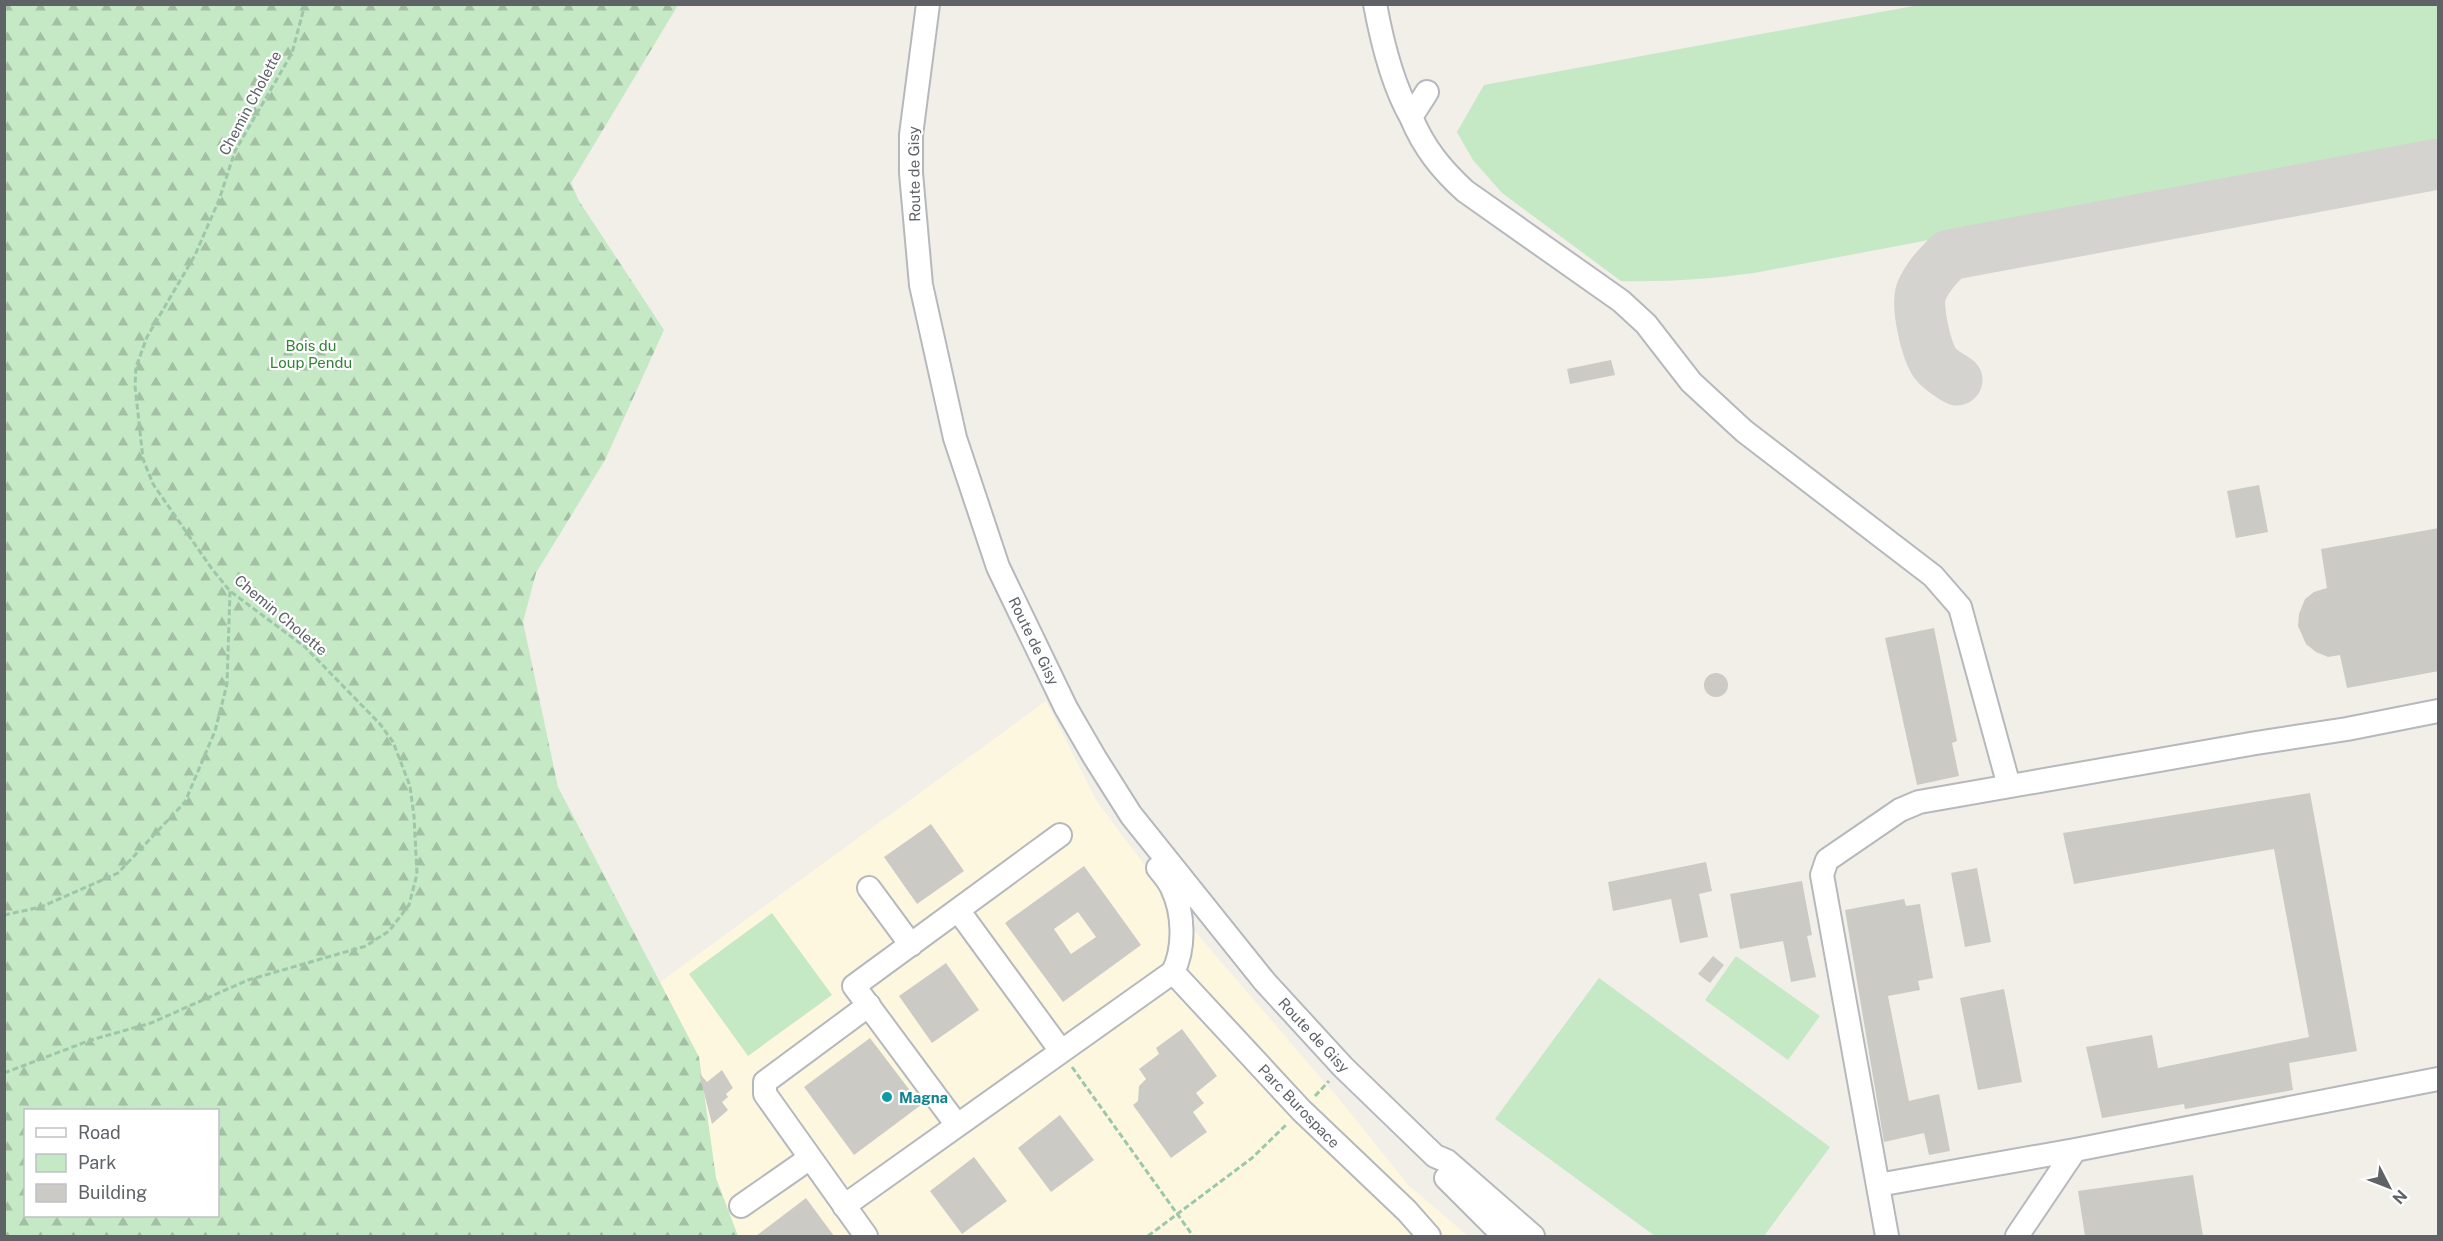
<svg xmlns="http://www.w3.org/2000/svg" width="2443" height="1241" viewBox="0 0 2443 1241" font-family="'Public Sans',sans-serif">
<defs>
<pattern id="forest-firs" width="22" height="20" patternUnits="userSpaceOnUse" patternTransform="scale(1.5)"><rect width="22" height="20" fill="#c5e8c5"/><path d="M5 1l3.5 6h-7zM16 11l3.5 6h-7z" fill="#a3c0a4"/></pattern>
</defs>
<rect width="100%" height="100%" fill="#f1efe8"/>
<path fill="#fef7e0" d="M1046,701L1096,800L1186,921L1344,1105L1408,1185L1468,1236H738L716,1178L699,1057L659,983Z"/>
<path fill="#c5e8c5" d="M1924,4L2438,5V144L1754,273C1710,279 1667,282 1621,281L1502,193L1473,160L1457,132L1484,85Z
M772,913L832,995L748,1056L689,974Z
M1736,956L1820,1016L1788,1060L1705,1000Z
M1599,978L1830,1147L1764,1236H1655L1495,1119Z"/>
<path fill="url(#forest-firs)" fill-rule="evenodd" d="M5,5H678L571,183L579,201L664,330L605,460L536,573L523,622L558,787L699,1057L716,1178L738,1236H5ZM26,1110H218V1216H26Z"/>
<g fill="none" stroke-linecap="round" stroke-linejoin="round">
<path stroke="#d4d3d0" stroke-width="51" d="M1957,380C1949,375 1941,371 1935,363C1926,350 1916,307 1921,292C1927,277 1938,266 1949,255L2438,164"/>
</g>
<path fill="#cccac5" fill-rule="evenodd" d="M1611,360L1615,375L1570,384L1567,369Z
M2259,485L2268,532L2236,538L2227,491Z
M2439,528V671L2347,688L2340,655L2328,657L2316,652L2306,644L2298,626L2299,614L2305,599L2314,592L2327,588L2321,549Z
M1934,628L1957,741L1952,743L1959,776L1917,785L1885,638Z
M1704 685a12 12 0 1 1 24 0a12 12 0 1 1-24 0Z
M2310,793L2357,1051L2289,1063L2293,1090L2185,1109L2184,1104L2102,1118L2086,1047L2152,1035L2158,1068L2309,1037L2274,849L2074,884L2063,833Z
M931,824L964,871L917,904L884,857Z
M1706,862L1712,891L1699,894L1708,937L1680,943L1671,899L1613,911L1608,882Z
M1084,866L1141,945L1063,1002L1005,923ZM1078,912L1096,937L1071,954L1054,929Z
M1977,868L1991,942L1965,947L1951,873Z
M1802,881L1812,935L1807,936L1816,977L1791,982L1783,941L1740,949L1730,894Z
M1904,899L1906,906L1920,904L1933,978L1918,981L1920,990L1888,996L1909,1101L1939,1094L1950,1151L1929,1155L1924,1133L1884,1142L1845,910Z
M1713,956L1724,965L1710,983L1698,974Z
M946,963L979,1010L932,1043L899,996Z
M2004,989L2022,1082L1978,1090L1960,998Z
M1182,1029L1217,1076L1196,1093L1204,1103L1193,1112L1207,1132L1171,1158L1133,1105L1138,1101L1139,1086L1146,1079L1139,1069L1159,1054L1156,1048Z
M870,1038L921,1105L854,1155L804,1087Z
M722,1070L733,1088L726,1094L728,1097L722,1102L728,1110L712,1124L699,1073L707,1082Z
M1060,1115L1094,1160L1051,1192L1018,1148Z
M974,1157L1007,1201L962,1234L930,1191Z
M2193,1175L2203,1236H2085L2078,1191Z
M806,1198L834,1236H756Z"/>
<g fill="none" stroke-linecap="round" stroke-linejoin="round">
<g stroke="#b5b8bc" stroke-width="26">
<path id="minor" d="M928,4L911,135V173L921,285L955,438L998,567L1066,708L1095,758L1131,815L1265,982L1343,1067L1435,1156L1447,1161L1533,1236
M1375,4C1382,42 1392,84 1411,117
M1427,92L1411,117C1424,148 1441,169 1465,191L1621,301L1646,324L1691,382L1744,431L1933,576L1960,607L2009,786
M869,888L911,945
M958,910L1061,1051
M1173,972L1301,1110L1407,1211L1429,1236
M957,1125L854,986L1060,835
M1446,1178L1504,1236
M1878,1185L2075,1150L2438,1079
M741,1206L810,1158
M844,1206L1173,972C1185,948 1184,913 1172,888C1169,881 1163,874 1158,868
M866,1236L765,1094V1082L869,1005
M1887,1236L1822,875L1827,860L1900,810L1919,802L2256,743L2347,729L2438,711
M2017,1236L2075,1150"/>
</g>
<path stroke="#9cc7a9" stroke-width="3" stroke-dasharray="6 3" stroke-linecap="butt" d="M4,915L41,907L118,873L185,802L215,731L227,684L230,591
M1072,1067L1193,1236
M4,1073L91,1040L151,1023L248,980L366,946L389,931L409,905L417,874L414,816L410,786L393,742L380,724L305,647L230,591L212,569L153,484L143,459L135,386L136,367L147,337L195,255L219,200L235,151L292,53L305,4
M1315,1096L1329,1081
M1148,1236L1252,1158L1287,1124"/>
<use href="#minor" stroke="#fff" stroke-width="22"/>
</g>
<circle fill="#0f9aa8" stroke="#fff" stroke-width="2" cx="887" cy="1097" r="6"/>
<g text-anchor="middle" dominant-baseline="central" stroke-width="4.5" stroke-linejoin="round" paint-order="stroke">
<g font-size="15" fill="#5f6368" stroke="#fff">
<text transform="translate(250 103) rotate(-62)">Chemin Cholette</text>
<text transform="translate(914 174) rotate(-91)">Route de Gisy</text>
<text transform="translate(281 615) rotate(40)">Chemin Cholette</text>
<text transform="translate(1034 641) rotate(64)">Route de Gisy</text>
<text transform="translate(1314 1035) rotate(47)">Route de Gisy</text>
<text transform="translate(1299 1106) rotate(46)">Parc Burospace</text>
</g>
<g font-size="15" fill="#348238" stroke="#fff">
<text x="311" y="345">Bois du<tspan x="311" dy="17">Loup Pendu</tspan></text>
</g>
<g font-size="15" font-weight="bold" fill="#0d838f" stroke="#fff" text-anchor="start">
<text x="899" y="1097">Magna</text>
</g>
</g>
<rect width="2443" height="1241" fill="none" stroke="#5f6368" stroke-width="12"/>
<rect x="24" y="1109" width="195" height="108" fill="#ffffff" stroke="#bfc1c3" stroke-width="1.5"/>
<rect x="36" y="1128" width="30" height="9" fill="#ffffff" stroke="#bfc1c3" stroke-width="1.5"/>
<text x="78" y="1139" font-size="18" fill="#5f6368">Road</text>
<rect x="36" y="1154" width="30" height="18" fill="#c5e8c5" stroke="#bfc1c3" stroke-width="1.5"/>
<text x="78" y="1169" font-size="18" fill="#5f6368">Park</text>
<rect x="36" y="1184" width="30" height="18" fill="#cccac5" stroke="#bfc1c3" stroke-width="1.5"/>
<text x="78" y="1199" font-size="18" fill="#5f6368">Building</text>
<g transform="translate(2389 1187) rotate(132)" stroke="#ffffff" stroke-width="4.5" paint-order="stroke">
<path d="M0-4.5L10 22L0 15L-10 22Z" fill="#5f6368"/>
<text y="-9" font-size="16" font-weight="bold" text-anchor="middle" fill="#5f6368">N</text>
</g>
</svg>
